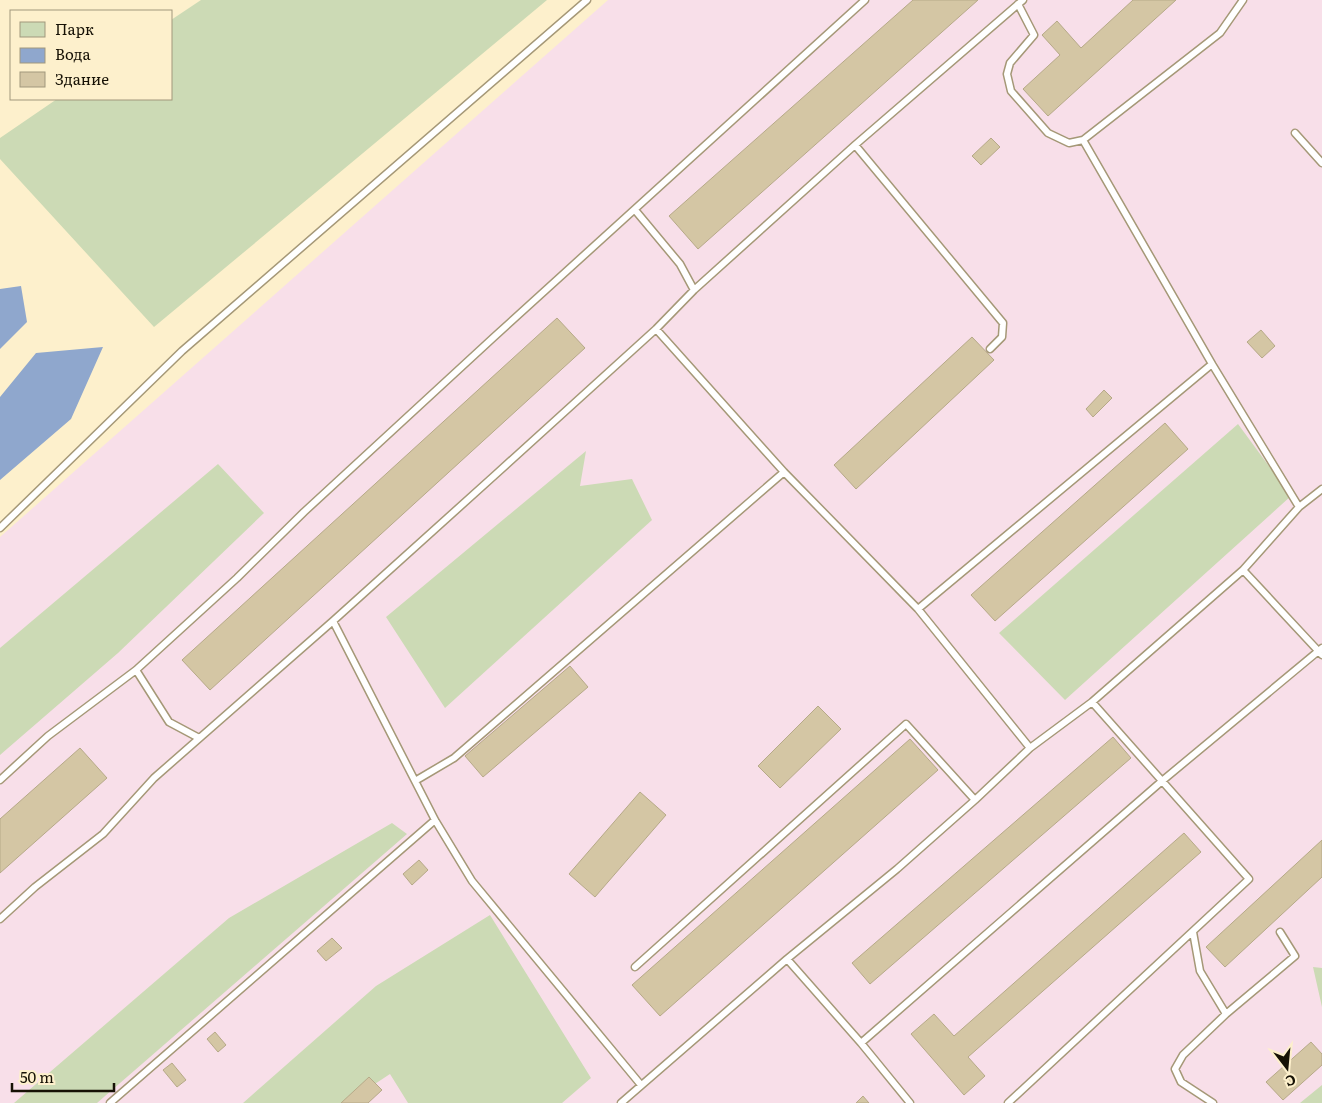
<svg xmlns="http://www.w3.org/2000/svg" width="1322" height="1103" viewBox="0 0 1322 1103" font-family="Literata,serif">
<rect width="100%" height="100%" fill="#fdf0cc"/>
<path fill="#f8dfe9" d="M608,0H1322V1103H0V537Z"/>
<path fill="#ccdab5" d="M201,0H547L154,327L0,159V138L57,99H171V20Z
M1238,424L1291,496L1065,700L999,633Z
M586,451L580,486L632,479L652,520L445,708L386,617Z
M218,464L264,513L118,653L0,755V648Z
M392,823L407,834L97,1103H14L229,918Z
M490,915L591,1078L562,1103H408L390,1074L346,1103H243L376,986Z
M1313,967L1322,968V1007Z
M1322,1085V1103H1300Z"/>
<path fill="#8fa7cd" d="M21,286L27,322L0,349V289Z
M103,347L71,419L0,480V397L36,353Z"/>
<path fill="#d4c6a4" stroke="#b6a988" d="M913,0H978L698,249L669,216Z
M1133,0H1176L1048,116L1023,89L1060,55L1042,35L1057,21L1081,48Z
M991,138L1000,147L981,165L972,156Z
M557,318L585,348L210,690L182,660Z
M1261,330L1275,346L1262,358L1247,342Z
M972,337L994,360L856,489L834,465Z
M1104,390L1112,398L1093,417L1086,409Z
M1165,423L1188,449L995,621L971,595Z
M570,666L588,687L483,777L465,756Z
M818,706L841,729L780,788L758,766Z
M1113,737L1131,758L870,984L852,963Z
M910,739L938,770L660,1016L632,985Z
M80,748L107,778L0,873V819Z
M640,792L666,815L595,897L569,874Z
M1184,833L1201,852L968,1057L985,1076L964,1095L911,1034L934,1014L954,1036Z
M1322,840V877L1225,967L1206,947Z
M419,860L428,870L412,885L403,874Z
M332,938L342,948L326,961L317,951Z
M215,1032L226,1045L218,1052L207,1039Z
M1311,1042L1322,1054V1065L1283,1100L1266,1082Z
M172,1063L186,1080L177,1087L163,1070Z
M369,1077L382,1090L368,1103H341Z
M863,1096L869,1103H856Z"/>
<g fill="none" stroke-linecap="round" stroke-linejoin="round">
<g stroke="#a59877" stroke-width="9">
<path id="lane" d="M1018,4L1034,35L1010,63L1007,74L1011,91L1048,133L1069,143L1083,140
M1295,133L1322,163
M855,145L1003,323L1002,337L990,349
M635,210L680,264L694,290
M656,329L784,472L918,609L1030,748
M1212,364L1299,507
M0,528L182,351L587,0
M1243,570L1322,655
M918,609L1212,364L1083,140L1220,33L1243,0
M333,621L435,820L472,881L641,1085
M136,670L169,722L199,738
M0,780L48,736L136,670L237,578L304,512L494,337L865,0
M415,781L454,758L784,472
M0,919L35,887L103,834L154,778L333,621L495,475L656,329L694,290L855,145L1023,0
M1193,932L1200,971L1226,1014
M787,959L861,1043L910,1103
M635,967L906,724L975,800
M861,1043L1162,781L1322,648
M110,1103L435,820
M621,1103L787,959L897,869L975,800L1030,748L1092,702L1243,570L1299,507L1322,489
M1008,1103L1249,879L1092,702
M1213,1103L1181,1082L1175,1069L1183,1055L1226,1014L1295,956L1280,932"/>
</g>
<use href="#lane" stroke="#fff" stroke-width="6"/>
</g>
<rect x="10" y="10" width="162" height="90" fill="#fdf0cc" stroke="#a1977c"/>
<rect x="20" y="22" width="25" height="15" fill="#ccdab5" stroke="#a1977c"/>
<text x="55" y="35" font-size="15" fill="#161105">Парк</text>
<rect x="20" y="48" width="25" height="15" fill="#8fa7cd" stroke="#a1977c"/>
<text x="55" y="60" font-size="15" fill="#161105">Вода</text>
<rect x="20" y="72" width="25" height="15" fill="#d4c6a4" stroke="#a1977c"/>
<text x="55" y="85" font-size="15" fill="#161105">Здание</text>
<g transform="translate(1287 1068) rotate(164)" stroke="#fdf0cc" stroke-width="4" paint-order="stroke">
<path d="M0-4L9 19L0 12L-9 19Z" fill="#161105"/>
<text y="-8" font-size="14" font-weight="bold" text-anchor="middle" fill="#161105">С</text>
</g>
<path d="M12 1083v8h102v-8" fill="none" stroke="#161105" stroke-width="2.5"/>
<text x="20" y="1083" font-size="15" fill="#161105" stroke="#fdf0cc" stroke-width="4" paint-order="stroke">50 m</text>
</svg>
